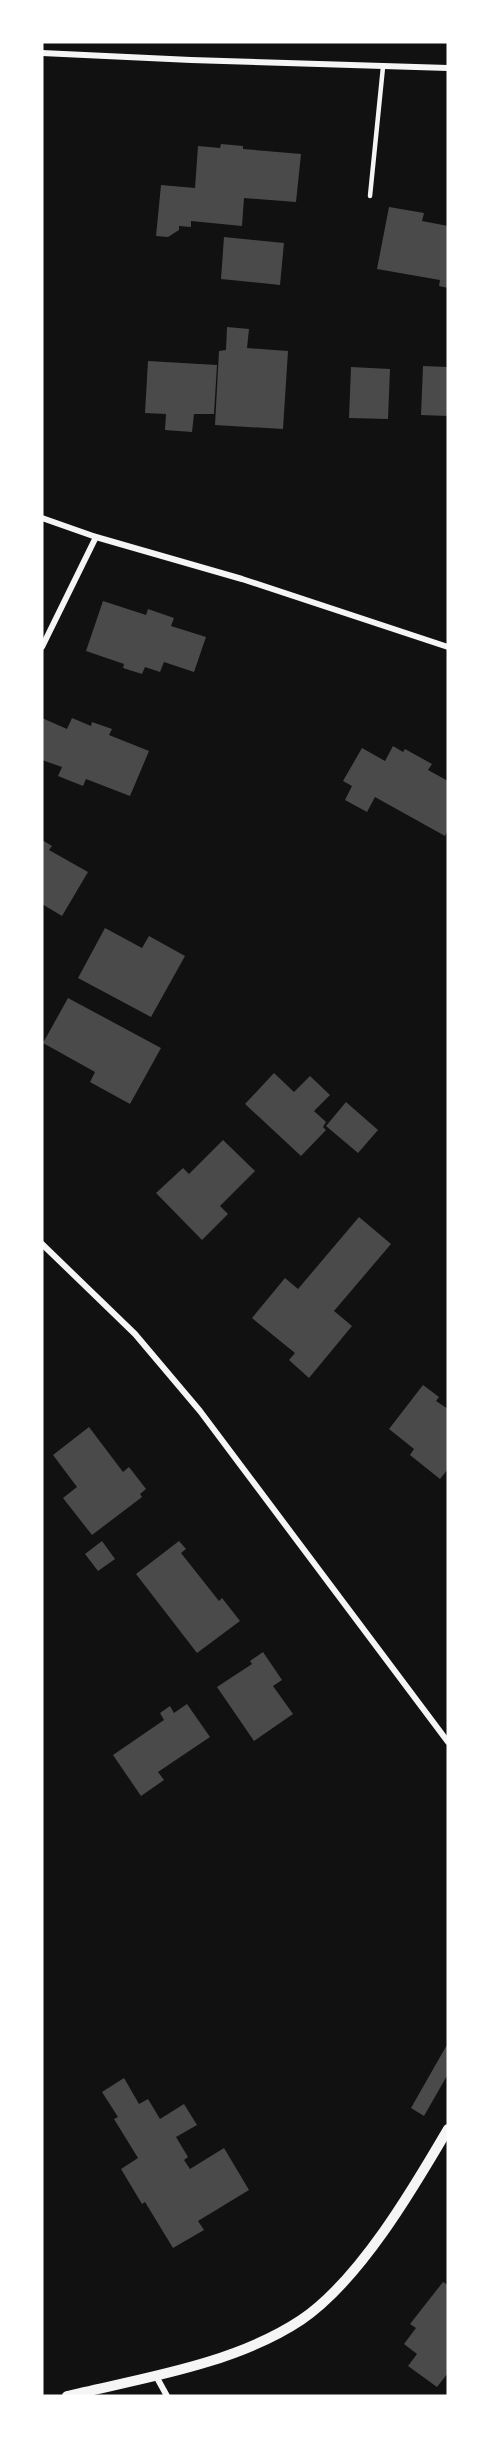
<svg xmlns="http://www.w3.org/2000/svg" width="490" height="2438" viewBox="0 0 490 2438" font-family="Barlow,sans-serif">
<rect width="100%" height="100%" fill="#111"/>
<path fill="#4a4a4a" d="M221,144L243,146V149L301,154L296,202L244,198L242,226L191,221V227L179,226V230L168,237L156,236L161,185L195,188L198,146L220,148Z
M389,207L424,213L422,221L448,226V288L439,286L440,280L377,269Z
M224,237L284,243L280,285L221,279Z
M227,327L249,329L247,348L288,351L283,429L215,425L219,351L226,350Z
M148,361L217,365L214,414H194L192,432L165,430L166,414L145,413Z
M423,366L448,367V416L421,415Z
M351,367L390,369L388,419L349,418Z
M103,601L146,615L148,609L174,618L171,626L206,637L194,672L164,662L160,672L145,667L142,674L123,668L124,664L86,651Z
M42,718L67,729L72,718L91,726L92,722L112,729L109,735L149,751L130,796L86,779L83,786L58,776L62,767L42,760Z
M393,746L403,752L405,749L432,764L428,770L448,781V830L445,836L375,797L367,812L345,800L352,786L343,781L362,748L385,761Z
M42,840L52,846L49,850L88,872L62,916L42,904Z
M105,928L142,948L149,936L185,956L151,1017L78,978Z
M68,998L161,1048L130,1104L90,1082L95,1072L43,1043Z
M274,1073L294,1092L310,1076L330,1095L314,1111L326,1122L323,1127L326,1130L301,1156L245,1104Z
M346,1102L378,1130L358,1153L326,1126Z
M223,1140L255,1171L220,1206L228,1214L202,1240L156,1193L183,1168L189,1174Z
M359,1217L391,1244L334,1311L352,1326L309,1378L289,1360L295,1353L252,1318L285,1278L298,1289Z
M423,1385L439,1397L436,1401L448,1409V1469L440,1479L410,1455L414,1449L389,1429Z
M89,1427L123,1472L129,1467L146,1489L140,1494L142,1497L92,1535L63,1498L77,1487L53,1455Z
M102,1541L115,1559L98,1571L85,1554Z
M179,1541L186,1549L181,1553L219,1601L222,1598L240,1621L197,1653L136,1574Z
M263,1652L282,1680L273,1686L293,1714L254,1741L217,1687L252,1664L250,1661Z
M187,1704L210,1737L158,1772L164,1780L141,1796L113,1755L164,1720L160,1713L170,1706L174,1713Z
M448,2043V2074L424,2116L411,2108Z
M124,2078L139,2104L148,2099L160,2119L184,2104L197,2125L176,2137L188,2157L184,2160L190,2169L224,2148L249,2190L198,2221L204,2230L173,2248L145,2202L142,2204L121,2169L138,2158L114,2119L118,2117L102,2092Z
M443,2282L448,2285V2373L437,2387L408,2366L417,2354L404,2344L416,2328L410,2324Z"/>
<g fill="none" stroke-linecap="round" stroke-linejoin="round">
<path stroke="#f5f5f5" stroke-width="4.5" d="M370,196L383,67"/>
<path stroke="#f5f5f5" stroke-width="6" d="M42,53L191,60L448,68
M42,518L96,537L242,579L448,647
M42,647L96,537
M42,1244L135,1334L200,1411L448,1742
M156,2376L167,2396"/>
<path stroke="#f5f5f5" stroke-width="10" d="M67,2396C143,2378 235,2364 301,2320C359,2281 413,2189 448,2129"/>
</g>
<rect width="490" height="2438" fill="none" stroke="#ffffff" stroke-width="87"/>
</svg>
